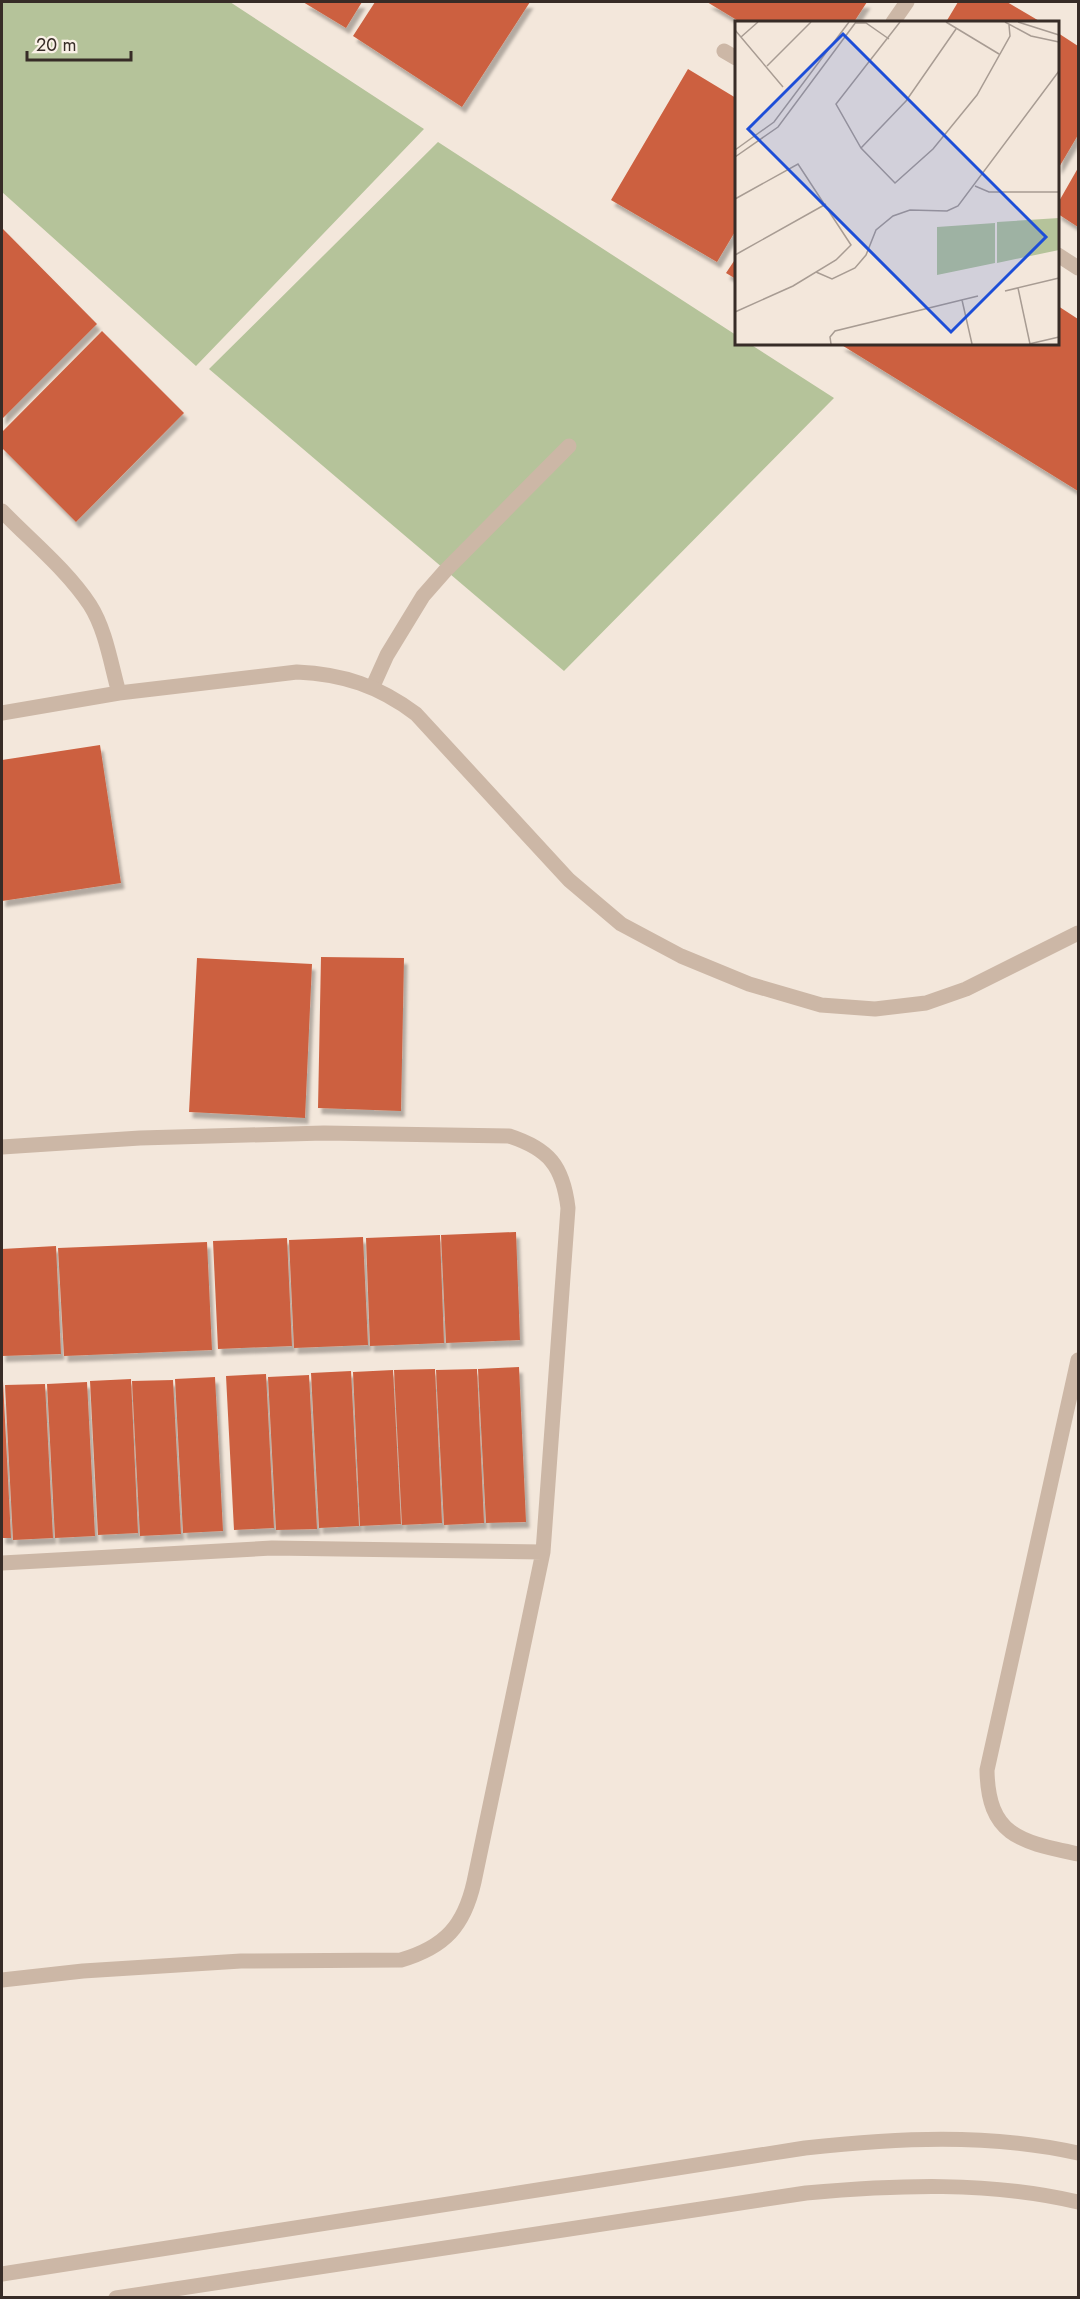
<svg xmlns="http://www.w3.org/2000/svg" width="1080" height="2299" viewBox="0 0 1080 2299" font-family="Jost,sans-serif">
<defs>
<filter id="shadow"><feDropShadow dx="3.5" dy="6" stdDeviation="1.5" flood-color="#0004"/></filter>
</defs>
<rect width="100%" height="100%" fill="#f3e7db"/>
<path fill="#b5c39a" d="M2,2H230L424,129L196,366L2,192Z
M438,142L736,335V344H750L834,398L564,671L209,369Z"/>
<path fill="#cc6140" filter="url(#shadow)" d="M303,2H362L346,28Z
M375,2H530L462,107L353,36Z
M707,2H867L854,22H740Z
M958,2H1007L1041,22H946Z
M1058,33L1078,46V135L1058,169Z
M688,69L736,98V230L717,262L611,200Z
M1078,168V227L1058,214V203Z
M2,228L97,324L2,419Z
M736,258V279L726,273Z
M1058,306L1078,319V491L840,344H1058Z
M102,331L184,413L76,522L2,448V432Z
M100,745L121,883L2,901V760Z
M321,957L404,958L401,1111L318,1108Z
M197,958L312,964L305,1118L189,1112Z
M516,1232L520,1340L446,1343L441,1235Z
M440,1235L444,1343L370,1346L366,1238Z
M363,1237L368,1345L294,1348L289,1240Z
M287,1238L292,1346L218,1349L213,1241Z
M207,1242L212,1350L64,1356L58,1248Z
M56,1246L61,1354L2,1356V1249Z
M519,1367L526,1522L486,1523L478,1369Z
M435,1369L442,1523L402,1525L394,1370Z
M477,1369L484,1523L444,1525L436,1370Z
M393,1370L401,1524L360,1526L353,1372Z
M351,1371L359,1526L319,1528L311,1373Z
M266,1374L274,1528L234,1530L226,1376Z
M309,1375L317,1529L276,1530L268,1377Z
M215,1377L223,1531L183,1533L175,1379Z
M131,1379L138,1533L98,1535L90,1381Z
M173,1380L181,1534L140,1536L132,1381Z
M3,1381L11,1538H2V1382Z
M87,1382L95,1536L55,1538L47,1384Z
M45,1384L53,1538L13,1540L5,1385Z"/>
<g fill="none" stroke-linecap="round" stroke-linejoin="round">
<path stroke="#ccb7a6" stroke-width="15" d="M373,686L387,655L423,596L445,571L569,446"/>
<path stroke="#ccb7a6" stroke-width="15" d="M893,22L907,2
M724,51L736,58
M1058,255L1078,268
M2,511C31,541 67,570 90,605C106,630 111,665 119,693
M2,713L119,693L297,672C343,674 379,686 416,714L569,880L621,924L681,956L749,984L821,1005L875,1009L926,1003L966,989L1078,933
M2,1147L140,1138L324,1133L509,1136C549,1149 563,1166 568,1208L543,1552L474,1882C464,1926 445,1947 401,1960L241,1961L83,1971L2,1980
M1078,1360L987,1770C988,1837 1022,1842 1078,1854
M2,1563L272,1548L543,1552"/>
<path stroke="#ccb7a6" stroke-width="15" d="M2,2274L805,2148C895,2138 989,2133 1078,2153
M116,2298L806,2193C897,2185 989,2181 1078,2202"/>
</g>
<g transform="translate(735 21)">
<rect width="324" height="324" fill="#f3e7db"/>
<path d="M324,197V229L262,242V201ZM260,202V242L202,254V206Z" fill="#b5c39a"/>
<path fill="none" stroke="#a89c93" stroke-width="1.5" d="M165,1L101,83L126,127L160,162L198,128L242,74L275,15L274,4M211,1L264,33M270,1L296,15L324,21M283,1L324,14M120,2H131L154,18M0,9L48,66M6,16L23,1M32,45L76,1M126,127L171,80L221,8M0,129L39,101L114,1M0,136L43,106L121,1M240,165L254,171H324M0,178L63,143L116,224L101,239L58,265L0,291M0,234L91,183M81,251L97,258L120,247L131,234L141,209L158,195L175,189L212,190L223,185L324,50M283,267L295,323M270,270L324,257M227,279L237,323M96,323L95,316L100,310L243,275M294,323L324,316"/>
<path fill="#1d4ed8" fill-opacity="0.15" stroke="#1d4ed8" stroke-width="3" d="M108,13L311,216L216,311L13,108Z"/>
<rect width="324" height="324" fill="none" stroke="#372c27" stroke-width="3"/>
</g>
<rect width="1080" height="2299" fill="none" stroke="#372c27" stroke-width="6"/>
<path d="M27 51v9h104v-9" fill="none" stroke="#372c27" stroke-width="3"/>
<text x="36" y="51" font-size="18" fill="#372c27" stroke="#faf1e7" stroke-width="4.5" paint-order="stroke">20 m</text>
</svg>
